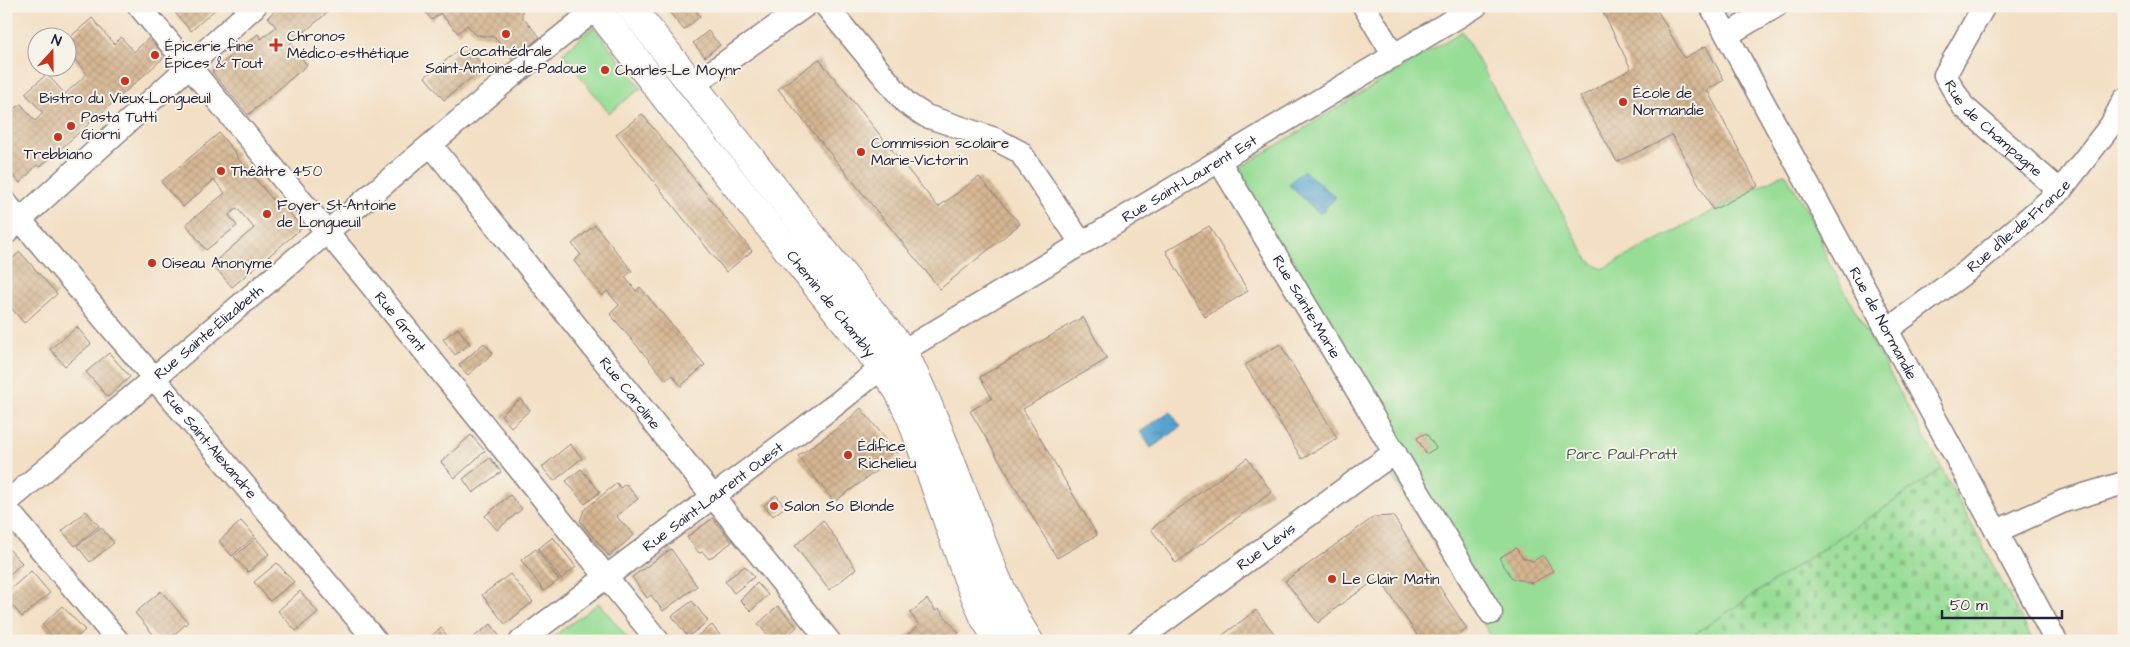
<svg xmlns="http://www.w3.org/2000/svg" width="2130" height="647" viewBox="0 0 2130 647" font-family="'Architects Daughter',sans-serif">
<defs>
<pattern id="cemetery-stones" width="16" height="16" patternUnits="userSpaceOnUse" patternTransform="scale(1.25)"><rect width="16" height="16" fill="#97dd96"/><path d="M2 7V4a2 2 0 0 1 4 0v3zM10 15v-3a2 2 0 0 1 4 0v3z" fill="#82bd82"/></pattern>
<pattern id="water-ripples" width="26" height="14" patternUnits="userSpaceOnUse" patternTransform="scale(1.25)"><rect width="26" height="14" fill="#54a3ce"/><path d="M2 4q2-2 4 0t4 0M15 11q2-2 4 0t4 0" fill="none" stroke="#4584a8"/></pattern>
<pattern id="building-cross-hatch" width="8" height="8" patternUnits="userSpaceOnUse" patternTransform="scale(1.25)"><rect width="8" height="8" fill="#d5b692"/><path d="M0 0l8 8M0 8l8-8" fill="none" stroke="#b79c7f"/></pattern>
</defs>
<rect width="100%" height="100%" fill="#f7f3e8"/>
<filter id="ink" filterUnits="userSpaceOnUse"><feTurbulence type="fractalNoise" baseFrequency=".02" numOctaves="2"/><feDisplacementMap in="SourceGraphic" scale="10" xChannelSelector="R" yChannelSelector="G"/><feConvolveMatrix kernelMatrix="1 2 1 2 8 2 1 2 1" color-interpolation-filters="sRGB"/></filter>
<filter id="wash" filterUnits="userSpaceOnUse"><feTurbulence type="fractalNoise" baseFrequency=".0096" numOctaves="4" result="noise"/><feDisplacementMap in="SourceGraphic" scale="20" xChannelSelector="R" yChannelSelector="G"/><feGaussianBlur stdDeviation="1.12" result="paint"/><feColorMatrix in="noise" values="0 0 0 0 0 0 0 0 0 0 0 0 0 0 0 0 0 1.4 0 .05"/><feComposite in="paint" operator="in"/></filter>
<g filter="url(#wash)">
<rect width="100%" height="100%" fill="#f3dfc4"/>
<path fill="url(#cemetery-stones)" stroke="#5c8068" d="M1942,469L2033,641H1684Z"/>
<path fill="#97dd96" stroke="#5c8068" d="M594,27L641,88L609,113L562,53Z
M1462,31L1588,260L1602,269L1785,173L1818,229L1826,257L1942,469L1684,641H1494L1392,476L1395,452L1265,238L1240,168Z
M599,603L630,641H547Z"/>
<path fill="url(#water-ripples)" stroke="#3b6284" d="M1303,170L1336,197L1320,214L1289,185Z
M1170,411L1181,427L1151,448L1140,432Z"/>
<g id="blocks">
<path fill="url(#building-cross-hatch)" d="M169,6H219L191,31Z
M280,6H335L290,44L307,65L248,115L212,72L258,34L261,39L276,27L268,17Z
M420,6H522V17L540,37L513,60L494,37L476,35L467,25L458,33L440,13L432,20Z
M664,6H702L696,11L700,16L684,30Z
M1600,6H1655L1684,58L1706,46L1724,80L1707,90L1758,186L1713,210L1672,135L1617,162L1580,97L1631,69Z
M92,18L114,44L121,37L134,52L152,35L169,53L40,167L37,165L20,183L6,168V116L21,104L35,121L43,113L25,93L47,74L65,94L87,74L68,52V39Z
M708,31L720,45L705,57L693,43Z
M465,45L484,68L444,100L425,77Z
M819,59L938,207L979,177L1020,224L940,289L778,89Z
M642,114L752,251L726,272L616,134Z
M219,133L237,155L236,156L279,207L282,204L302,228L232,287L212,264L254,228L237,208L229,215L237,226L206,250L186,224L225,193L214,180L183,207L161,182Z
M595,225L632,271L625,277L636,291L640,287L705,365L681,386L672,375L666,380L610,314L619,305L607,291L602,296L574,261L581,255L572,244Z
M1209,226L1248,291L1205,317L1166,251Z
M20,252L57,294L24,323L6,302V264Z
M1083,317L1107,359L1023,409L1097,535L1057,558L970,411L992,398L980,377Z
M77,327L91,344L65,366L50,349Z
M458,328L470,344L455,355L443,339Z
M484,343L493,353L468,375L459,365Z
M1280,344L1337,438L1302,459L1245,365Z
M109,353L130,377L108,397L86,372Z
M520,399L530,410L511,427L501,415Z
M861,408L898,455L834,502L798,456L846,422Z
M1426,433L1436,448L1426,454L1417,438Z
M471,435L485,451L455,478L441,462Z
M570,444L582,458L554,481L542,467Z
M490,458L501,472L473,493L463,479Z
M1247,458L1272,492L1176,563L1151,529Z
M581,469L600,492L585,504L566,481Z
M617,483L620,488L626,484L638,499L616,516L634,535L609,556L580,521L584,510Z
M510,495L522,509L497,530L485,516Z
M776,495L785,507L773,516L764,505Z
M86,511L99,526L75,546L62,531Z
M1393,516L1467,629L1451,641H1421L1379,578L1341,604L1318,623L1285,581L1374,517Z
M713,518L732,542L709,559L703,552L699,553L687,537Z
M823,520L856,569L829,590L795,546Z
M241,521L255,536L232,556L219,541Z
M101,527L114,543L90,562L77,546Z
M553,537L576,567L561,579L538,549Z
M256,538L269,554L248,572L234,557Z
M6,546L22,563L6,578Z
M1516,548L1523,558L1533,561L1543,555L1553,571L1533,583L1512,578L1499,558Z
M536,549L559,580L544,591L521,560Z
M671,549L697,586L663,611L651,595L647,598L632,577Z
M277,563L294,582L270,601L254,582Z
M745,566L754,577L734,593L725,581Z
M31,571L50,593L22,617L6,598V593Z
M510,574L533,602L505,624L482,595Z
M757,583L768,595L751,611L740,600Z
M161,591L188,622L167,641H159L135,613Z
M300,591L318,612L296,631L278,611Z
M927,599L936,611L939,609L959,633L949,641H896L899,638L901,640L919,625L910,613Z
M692,601L708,621L688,637L672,616Z
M62,606L85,630L73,641H57L42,625Z
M778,606L797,627L781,641H773L758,624Z
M1256,610L1280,641H1215Z
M491,624L500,637L495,641H473L471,639Z
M712,625L723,639L720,641H691Z
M441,628L451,641H425Z"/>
</g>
</g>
<g filter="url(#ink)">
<use href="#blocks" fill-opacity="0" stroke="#8a8080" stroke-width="1"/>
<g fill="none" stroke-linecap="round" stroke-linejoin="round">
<g stroke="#8a8080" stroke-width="25">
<g id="minor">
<path id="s1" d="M139,6L367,280L658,641"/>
<path d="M826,6L906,103L926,116L995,139L1020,152L1082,244"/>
<path d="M1364,6L1394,56"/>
<path id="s2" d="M1711,6L2056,641"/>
<path id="s3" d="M1984,6L1945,75L1963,106L2060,191"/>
<path d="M1727,35L1776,6"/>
<path d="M693,85L805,6"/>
<path id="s4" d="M431,145L829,641"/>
<path id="s5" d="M1219,161L1491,613"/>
<path id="s6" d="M6,203L376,641"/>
<path d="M6,233L255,6"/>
<path id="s7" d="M1887,330L1967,271L2060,191L2111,125L2124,100"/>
<path id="s8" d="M6,503L512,76L597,8"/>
<path d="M6,508L118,641"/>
<path d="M1997,531L2064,501L2124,483"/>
<path id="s9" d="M521,641L835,405L903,351L1476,6"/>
<path id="s10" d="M1137,641L1395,452"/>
</g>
</g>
<g stroke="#8a8080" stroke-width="30">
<g id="major">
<path id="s11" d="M595,6L669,102L870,352L898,390L912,420L968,579L985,619L999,641"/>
<path d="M630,6L903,351C932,408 953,468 976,527C991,566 1006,606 1029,641"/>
</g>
</g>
<use href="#minor" stroke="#fff" stroke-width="22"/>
<use href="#major" stroke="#fff" stroke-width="28"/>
</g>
</g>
<g fill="#c8321e" stroke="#f7f3e8" stroke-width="2">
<circle cx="506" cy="34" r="5"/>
<path d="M273.5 37.5h5v5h5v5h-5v5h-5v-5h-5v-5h5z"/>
<circle cx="155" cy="55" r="5"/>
<circle cx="605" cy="70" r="5"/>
<circle cx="125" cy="81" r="5"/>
<circle cx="1623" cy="102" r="5"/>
<circle cx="71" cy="126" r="5"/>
<circle cx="58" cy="137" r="5"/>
<circle cx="861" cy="152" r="5"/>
<circle cx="221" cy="171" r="5"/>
<circle cx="267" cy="214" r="5"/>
<circle cx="152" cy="263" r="5"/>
<circle cx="848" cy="455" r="5"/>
<circle cx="774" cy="506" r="5"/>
<circle cx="1332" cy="579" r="5"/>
</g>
<g text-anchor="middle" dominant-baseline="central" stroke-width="4" stroke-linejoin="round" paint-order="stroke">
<g font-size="15" fill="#22223b" stroke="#f7f3e8" text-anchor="start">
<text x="287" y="36">Chronos<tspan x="287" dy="17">Médico-esthétique</tspan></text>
<text x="165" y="46">Épicerie fine<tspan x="165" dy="17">Épices &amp; Tout</tspan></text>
<text x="506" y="51" text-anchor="middle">Cocathédrale<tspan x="506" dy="17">Saint-Antoine-de-Padoue</tspan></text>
<text x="615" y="70">Charles-Le Moynr</text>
<text x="1633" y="93">École de<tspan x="1633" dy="17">Normandie</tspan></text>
<text x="125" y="98" text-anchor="middle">Bistro du Vieux-Longueuil</text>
<text x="81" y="117">Pasta Tutti<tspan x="81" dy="17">Giorni</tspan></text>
<text x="871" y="143">Commission scolaire<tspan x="871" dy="17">Marie-Victorin</tspan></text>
<text x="58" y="154" text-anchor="middle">Trebbiano</text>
<text x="231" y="171">Théâtre 450</text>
<text x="277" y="205">Foyer St-Antoine<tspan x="277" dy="17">de Longueuil</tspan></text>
<text x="162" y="263">Oiseau Anonyme</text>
<text x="858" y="446">Édifice<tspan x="858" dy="17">Richelieu</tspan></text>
<text x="784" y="506">Salon So Blonde</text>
<text x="1342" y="579">Le Clair Matin</text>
</g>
<g font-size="15" fill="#22223b" stroke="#f7f3e8">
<text stroke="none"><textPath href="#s3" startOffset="152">Rue de Champagne</textPath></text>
<text stroke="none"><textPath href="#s9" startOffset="814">Rue Saint-Laurent Est</textPath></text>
<text stroke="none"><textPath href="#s7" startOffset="168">Rue d'Île-de-France</textPath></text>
<text stroke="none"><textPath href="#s11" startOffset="380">Chemin de Chambly</textPath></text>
<text stroke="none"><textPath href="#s5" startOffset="170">Rue Sainte-Marie</textPath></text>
<text stroke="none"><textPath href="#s1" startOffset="410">Rue Grant</textPath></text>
<text stroke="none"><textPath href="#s2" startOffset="361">Rue de Normandie</textPath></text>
<text stroke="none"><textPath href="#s8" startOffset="265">Rue Sainte-Élizabeth</textPath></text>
<text stroke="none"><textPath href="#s4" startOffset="318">Rue Caroline</textPath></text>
<text stroke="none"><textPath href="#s6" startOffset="316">Rue Saint-Alexandre</textPath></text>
<text stroke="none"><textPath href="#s9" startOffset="240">Rue Saint-Laurent Ouest</textPath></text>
<text stroke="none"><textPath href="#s10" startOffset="160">Rue Lévis</textPath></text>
</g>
<g font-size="15" fill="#455a56" stroke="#f7f3e8">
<text x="1622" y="454">Parc Paul-Pratt</text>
</g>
</g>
<rect width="2130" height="647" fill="none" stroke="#f7f3e8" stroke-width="25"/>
<g transform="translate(52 52) rotate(21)"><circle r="24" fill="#f7f3e8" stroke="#a29fa3"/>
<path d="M0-4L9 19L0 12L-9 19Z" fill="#c8321e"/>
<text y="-8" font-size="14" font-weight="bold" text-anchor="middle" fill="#22223b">N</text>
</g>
<path d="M1942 610v8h120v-8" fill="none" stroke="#22223b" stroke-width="2.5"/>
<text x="1950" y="610" font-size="15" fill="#22223b" stroke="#f7f3e8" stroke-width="4" paint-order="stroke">50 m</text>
</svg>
